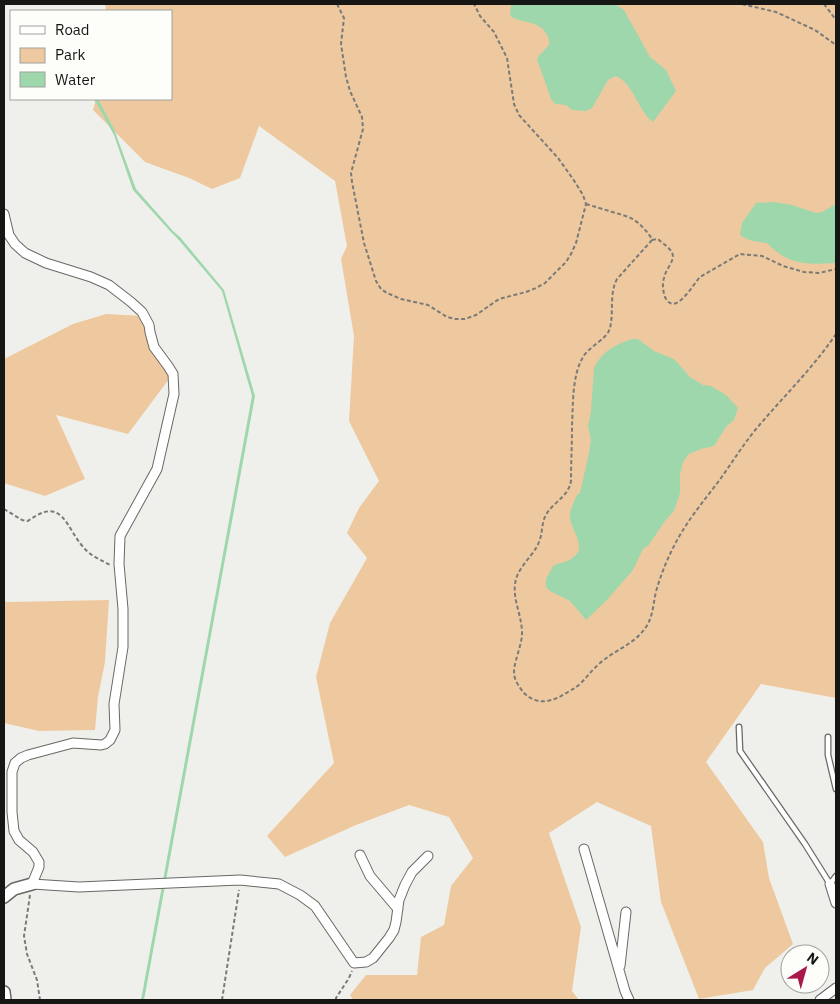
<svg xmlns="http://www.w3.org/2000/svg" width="840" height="1004" viewBox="0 0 840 1004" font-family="'IBM Plex Sans',sans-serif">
<rect width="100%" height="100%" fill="#eff0eb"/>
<path fill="#eec99f" d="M105,4H836V698L761,684L706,762L763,842L769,878L793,944L765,968L753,990L699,999L661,902L651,826L597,802L549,833L581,927L572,991L579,1000H353L350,995L366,975H417L421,937L444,925L451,886L473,858L449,817L409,805L356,825L285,857L267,836L334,763L316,677L330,623L367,558L347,533L359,508L379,481L349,421L354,336L341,259L347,246L335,181L259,126L240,178L212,189L189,178L145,162L93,110L96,99H171V11H106Z
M106,314L143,316L158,343L169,379L128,434L56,415L85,479L45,496L4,483V359L73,324Z
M109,600L105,662L98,697L95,730L39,731L4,723V601L8,602Z"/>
<path fill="#9ed7ac" d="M511,4H615L624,10L650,57L666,70L676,91L653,122C637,110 635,85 616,76L608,80L592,108L586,111L572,110L566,105L555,104L551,99L537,59C539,53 547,50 549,44C551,39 544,29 540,27C531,21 519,22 510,16Z
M94,99H98L114,129L136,189L173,231L180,237L224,290L255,396L144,1000H141L252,396L222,291L178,239L170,231L133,190L114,135Z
M774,202L792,205L816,213L822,212L836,204V263C807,265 788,265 767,243C757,242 748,241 740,235L742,223L756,203Z
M633,339H638L654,351L674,359L690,377L703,385L711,386L726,395L738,408L734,420L726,427L714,446L701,449L689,454L683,462L680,474V493L674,511L665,521L648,546L643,549L633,570L607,600L586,620L570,601L550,591L546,587V579L553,566C558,563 564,563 569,560C590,550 572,533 570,518C569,511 574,502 577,495L580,493L589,453L591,439L588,427L591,411L594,368C601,352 617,343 633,339Z"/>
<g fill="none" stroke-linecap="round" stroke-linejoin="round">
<g stroke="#686865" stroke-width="7">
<path id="service" d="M739,727L740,751L805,844L830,884L836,876
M828,737V755L836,789"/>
</g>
<g stroke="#686865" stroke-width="11">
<path id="minor" d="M4,214L9,235L15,244L25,253L46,263L91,277L109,285L131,302L142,312L149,325L150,332L154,347L168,366L173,374L174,394L157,469L120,536L119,564L123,609V647L114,704L115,730L110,740L105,744L101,745L73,743L28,755L21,758L15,763L12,772V812L14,831L19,840L33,852L39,862V867L32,884L79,887L240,880L279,884L300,895L315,906L354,963L366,962L373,958L389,938L394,930L396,922L399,900L405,885L412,872L428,856
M584,849L625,991L629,1000
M360,855L370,876L398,909
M830,884L836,903
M620,966L626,912
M820,1000L836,988"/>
</g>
<g stroke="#686865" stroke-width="14">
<path id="tertiary" d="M4,897L14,889L32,884
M4,992L5,1000"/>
</g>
<path stroke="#7a7b77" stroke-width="2" stroke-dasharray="4 2.5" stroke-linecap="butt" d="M337,4L344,18L341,44L346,77L350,91L362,117L363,129L351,173L352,182L364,243L376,281L381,289L387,293L401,299L428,305L447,317L455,319H465L476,315L499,299L526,292L536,288L545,283L566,262L571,254L576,243L586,204L583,195L573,179L558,158L519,115L514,104L507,58L494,32L480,16L474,4
M742,4L776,12L815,30L836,45
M824,4L836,20
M586,204L629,217C639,222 646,230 652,239
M652,240L617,279C609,294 614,312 610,328C607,340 588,346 582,359C572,377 573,406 572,427C572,445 571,463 571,481C568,497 555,501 547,513C541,522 543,533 539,542C533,557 517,567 515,584C513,601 522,616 522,633C522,646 514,660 514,673C514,680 520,688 524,693C538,707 554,701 568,692C573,689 577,687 581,683C587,677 592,670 599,664C614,650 634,645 646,627C654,615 653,601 657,588C666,559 678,535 696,511C704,500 713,489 721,478C733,461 743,445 756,429C783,397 813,368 836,334
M652,240L658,239C663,244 673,249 673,257C672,264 665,271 664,278C662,284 663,291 665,297C675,318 693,284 700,277L740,254L762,256L783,266L804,272L819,273L836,269
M4,509L22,520L28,521C63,495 65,527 84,548C91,556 101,560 110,565
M30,895L24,936L27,954L37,980L40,1000
M222,1000L239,890
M336,1000V998L349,978L352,971"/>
<use href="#service" stroke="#fff" stroke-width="4.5"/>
<use href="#minor" stroke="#fff" stroke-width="9"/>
<use href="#tertiary" stroke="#fff" stroke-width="11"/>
</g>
<rect width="840" height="1004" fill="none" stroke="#161614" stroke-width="10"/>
<rect x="10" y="10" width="162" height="90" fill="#fdfdf9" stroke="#a1a19d"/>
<rect x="20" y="26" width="25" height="8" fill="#ffffff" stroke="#a1a19d"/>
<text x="55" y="35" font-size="15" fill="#161614">Road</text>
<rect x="20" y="48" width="25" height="15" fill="#eec99f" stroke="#a1a19d"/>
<text x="55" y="60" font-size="15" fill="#161614">Park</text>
<rect x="20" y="72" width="25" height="15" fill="#9ed7ac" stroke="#a1a19d"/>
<text x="55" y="85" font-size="15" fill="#161614">Water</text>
<g transform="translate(805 969) rotate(37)"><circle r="24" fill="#fdfdf9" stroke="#a1a19d"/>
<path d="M0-4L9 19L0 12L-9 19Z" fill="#aa174b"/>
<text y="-8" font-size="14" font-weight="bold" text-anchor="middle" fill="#161614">N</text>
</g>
</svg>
